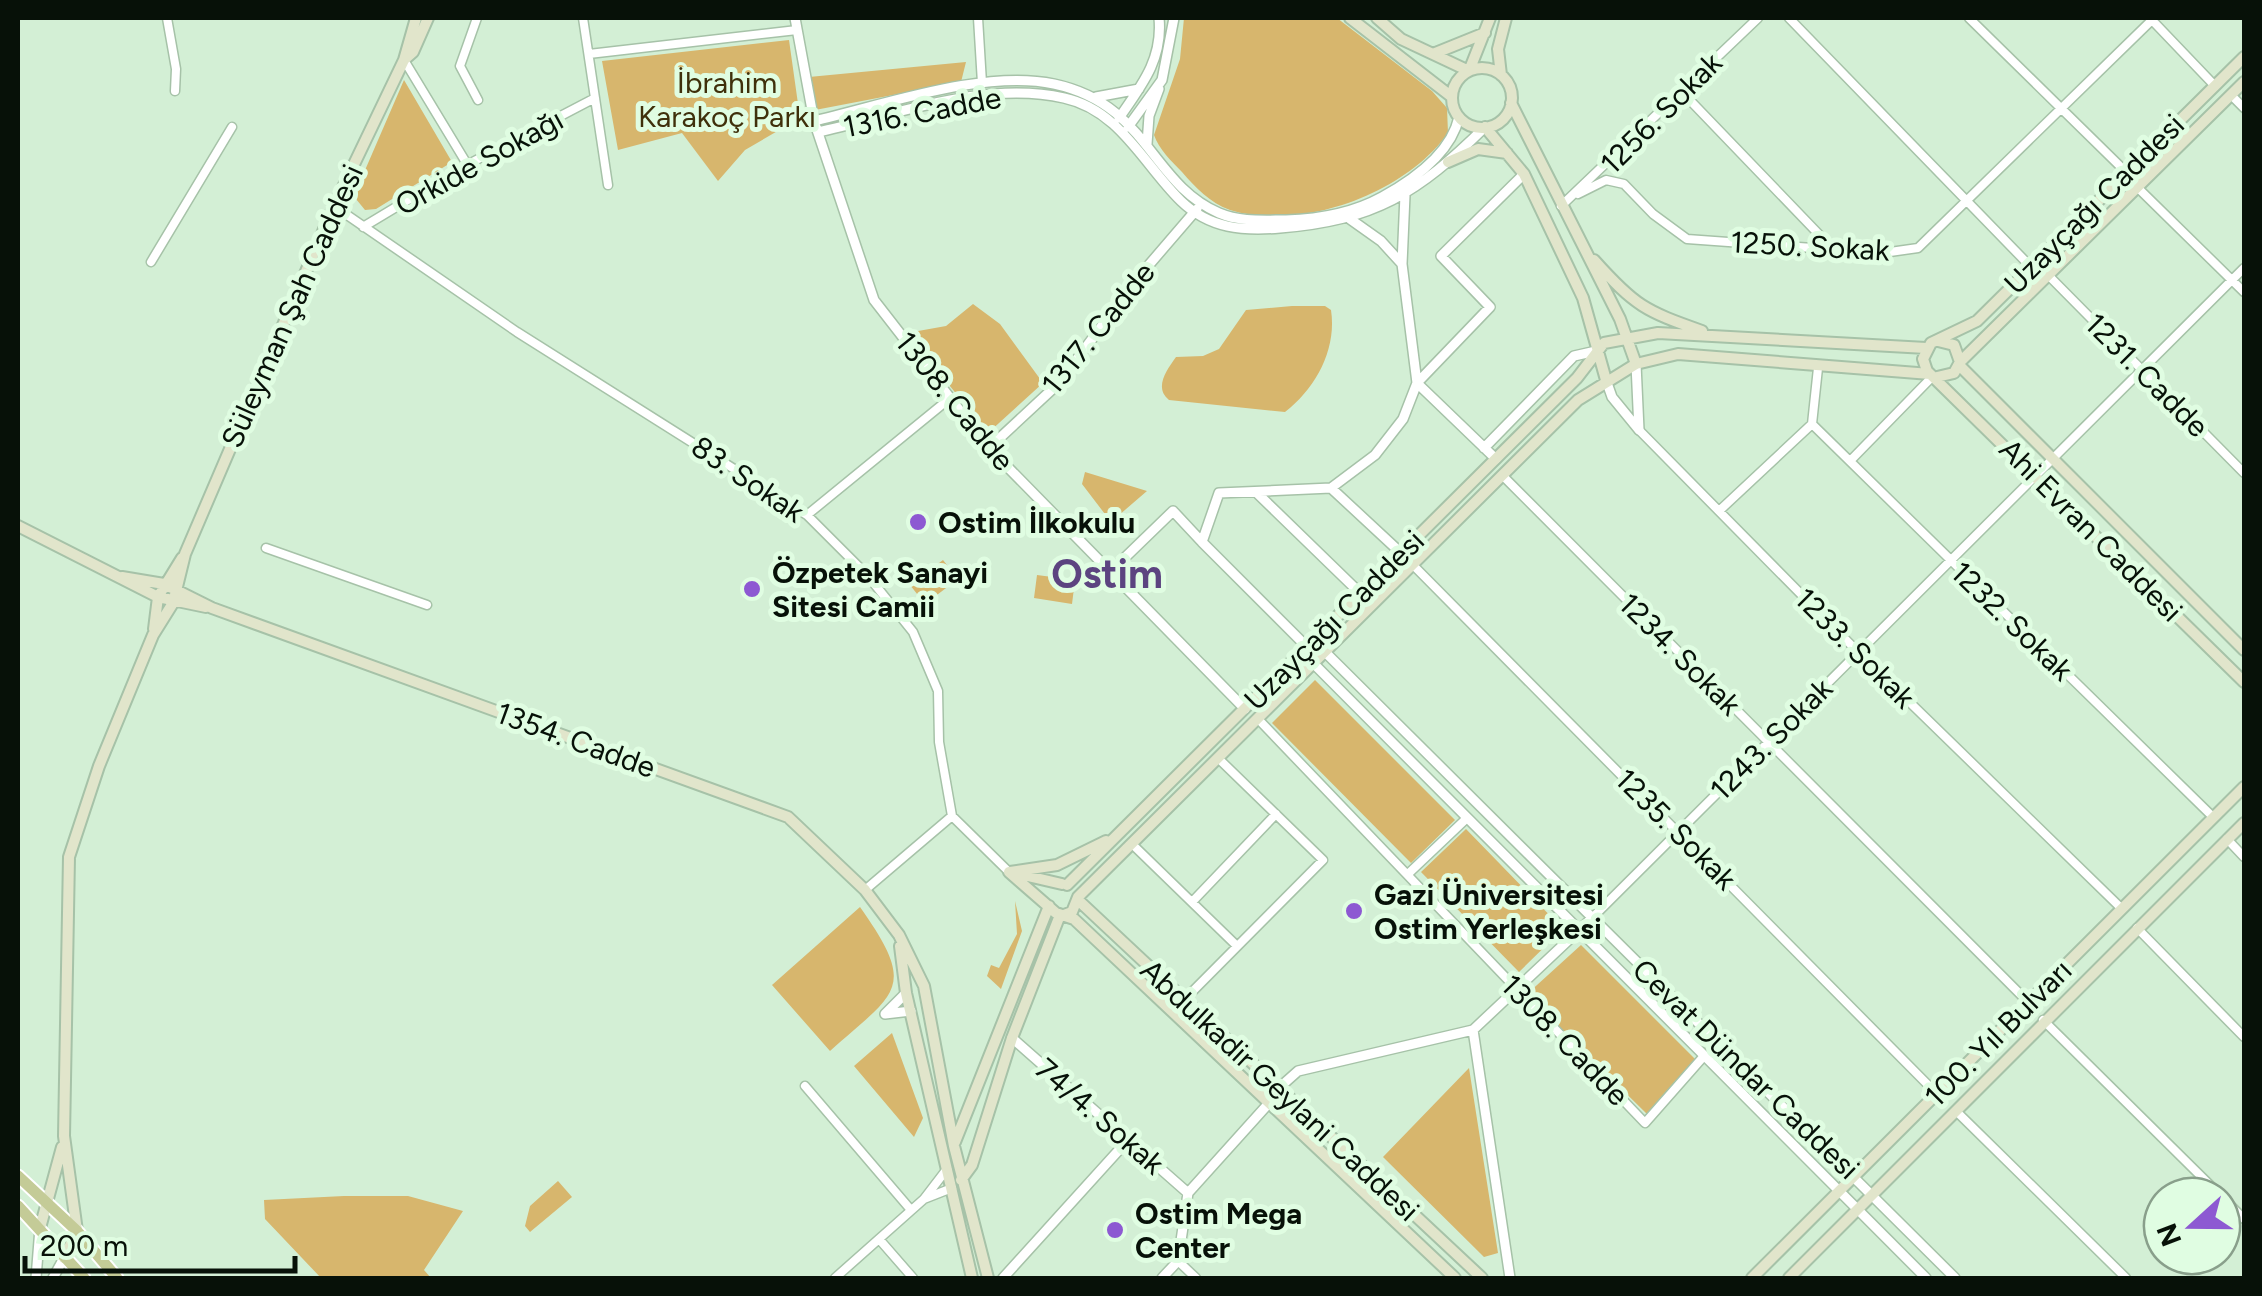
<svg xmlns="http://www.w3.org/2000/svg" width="2262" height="1296" viewBox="0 0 2262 1296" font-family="Figtree,sans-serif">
<rect width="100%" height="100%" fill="#d3efd5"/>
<path fill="#d7b66d" d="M1184,18H1337L1432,91L1447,108L1448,133C1405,194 1300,232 1230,210C1210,203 1195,187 1182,172C1171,161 1159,149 1154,135L1180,59Z
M789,40L800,118L745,150L718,181L682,133L618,150L602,61Z
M966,62L961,82L815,110L809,77Z
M404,80L452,162L376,209L365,210L356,199V191Z
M973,304L1000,324L1043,383L988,433L907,333L946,326Z
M1292,306H1325L1331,310C1337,349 1316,388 1285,412L1169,400C1154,388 1166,371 1176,357L1203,356L1219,349L1246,310Z
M1085,472L1147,491L1111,522L1082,484Z
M943,560L958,579L925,604L910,585Z
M1037,575L1075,580L1072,604L1034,598Z
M1315,680L1455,820L1411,863L1272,723Z
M1466,829L1563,929L1519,972L1421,872Z
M1015,901L1022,931L1001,989L987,976L991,965L999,968L1017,934Z
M860,907C918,989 897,991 830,1051L772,985Z
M1581,945L1696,1060L1648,1115L1526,995Z
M892,1033L923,1118L914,1137L854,1066Z
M1469,1068L1498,1253L1484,1257L1383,1157Z
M558,1181L572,1197L530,1232L525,1226L530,1206Z
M344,1196H408L463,1211L424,1270L431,1278H321L265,1219L264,1200Z"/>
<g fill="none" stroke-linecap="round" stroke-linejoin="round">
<g stroke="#a6c2a8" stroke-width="11">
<path id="minor" d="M167,18L176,69L175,91
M477,18L460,66L478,100
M583,18L608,185
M978,18L982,83
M1789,18L2030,266
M1969,18L2126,172
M2150,18L2215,86
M589,54L797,30
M404,60L467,164
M1682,92L1833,249
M2231,95L2244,108
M2138,188L2244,292
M1578,194L1606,180L1624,184L1653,214L1687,239L1883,253L1918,248L2154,18
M334,206L517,332L807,515L868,576L913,632L938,691L939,742L952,816L1009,872
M1561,206L1758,18
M363,227L461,168L595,98
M151,262L232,127
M2050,277L2244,473
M1812,424L2213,817
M1639,430L1857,651L2121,908
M1850,461L1933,376
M1502,475L2028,1002
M1719,511L1812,424L1818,368
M807,515L949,399
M266,548L427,605
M1413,565L1937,1094
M1259,720L1645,1123L1704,1056
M2227,839L2244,857
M1132,844L1237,946
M1409,873L1467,818
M865,890L952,816
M1192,902L1276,814
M1592,918L2244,268
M2137,928L2244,1037
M1183,1001L1323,860L1219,759
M2043,1020L2221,1196
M805,1086L911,1210
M1956,1111L2126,1278
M2222,1197L2244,1219
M924,1199L952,1188
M879,1239L913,1278
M1178,1261L1196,1278
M835,1278L924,1199L947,1169"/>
</g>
<g stroke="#a6c2a8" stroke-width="12">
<path id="tertiary" d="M795,18L814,121L874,300L989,448L1245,709
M1096,97L1139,89
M1119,118C1142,85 1163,59 1159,18
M814,121C884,105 984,69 1054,84C1148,104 1150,183 1219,213C1240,222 1263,220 1286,220C1319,219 1353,213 1382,197C1413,180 1451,153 1459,117
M1128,127L1162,80L1174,18
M818,132C895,115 985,80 1064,98C1120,110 1144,165 1181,201C1210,229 1243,231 1280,228C1375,220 1417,194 1485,127
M1147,144L1149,116L1159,89
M1350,219L1381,241L1402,264
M1636,364L1639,430
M1606,380L1612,397L1639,430
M989,448L1060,382L1136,280L1197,209
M1484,448L1574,356L1596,351
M1496,459L1417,383L1490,307L1441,256L1524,174
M1331,488L1375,455L1403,419L1417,383L1402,264L1405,195
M1258,494L1361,594
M1202,542L1308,648L1315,665L1926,1278
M1109,573L1173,511L1202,542L1219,493L1331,488L1401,553
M1308,648L1326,653L1955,1278
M885,1014L906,993
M885,1014L911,1011
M1473,1030L1510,1278
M1012,1038L1188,1193
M1280,1087L1298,1071L1473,1030L1592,918
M36,1278L40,1228
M53,1278L64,1258
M1003,1278L1128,1140
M1162,1278L1178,1261L1188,1193L1269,1103"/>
</g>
<g stroke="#a6c2a8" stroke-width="14">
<path id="secondary" d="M1350,18L1452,97
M1377,18L1401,39L1469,71
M1433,54L1485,33
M2244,57L1977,321L1931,343L1923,359L1927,371L2244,682
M405,59L413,52L428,18
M1452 98a30 30 0 1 1 60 0a30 30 0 1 1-60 0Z
M1469,71L1490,18
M1501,75L1498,49L1506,18
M1511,103L1620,319L1636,364
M1485,127L1524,174L1583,298L1606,380
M1448,162L1478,149L1507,153
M1594,260C1635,306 1645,311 1702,331
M1938,341L1954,345L1960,362
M1959,365L2244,650
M1937,377L1954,373L1960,362L2244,82
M18,526L158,597L206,607
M122,577L164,584L212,608L788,817L865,890L899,935L924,986L954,1146L988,1278
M154,629L158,597L182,558
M1009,872L1056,913L1074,919L1455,1278
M1010,872L1057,865L1106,841
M1019,874L1062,884
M1067,885L1577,378L1604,343L1658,333L1926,348
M1078,900L1482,1278
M1064,915L1072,912L1078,897L1578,400L1636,364L1678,354L1930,374
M900,946L906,993L972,1278
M955,1142L1049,906
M961,1180L972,1165L1012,1038L1060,915
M40,1228L62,1147
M64,1258L77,1231L64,1136L69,857L99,766L153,635L173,603L185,554L334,206L404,60L416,18
M1752,1278L2244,787
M1789,1278L2244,823"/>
</g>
<g stroke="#fff" stroke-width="15">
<path id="primary" d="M18,1176L77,1231L117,1278
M18,1206L84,1278"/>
</g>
<use href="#minor" stroke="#fff" stroke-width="8"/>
<use href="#tertiary" stroke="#fff" stroke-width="9"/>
<use href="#secondary" stroke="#e1e5cb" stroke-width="10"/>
<use href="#primary" stroke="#c4cb97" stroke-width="11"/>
</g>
<g fill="#8d59d2" stroke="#e0fde2" stroke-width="4">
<circle cx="918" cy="522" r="10"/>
<circle cx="752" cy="589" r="10"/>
<circle cx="1354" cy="911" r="10"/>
<circle cx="1115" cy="1230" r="10"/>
</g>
<g text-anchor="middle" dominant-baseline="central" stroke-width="10" stroke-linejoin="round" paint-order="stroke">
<g font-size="30" fill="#3f300b" stroke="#e0fde2">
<text x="727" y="82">İbrahim<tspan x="727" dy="34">Karakoç Parkı</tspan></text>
</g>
<g font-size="30" fill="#071108" stroke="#e0fde2">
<text transform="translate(922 112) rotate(-11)">1316. Cadde</text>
<text transform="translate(1661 113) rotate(-45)">1256. Sokak</text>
<text transform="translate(479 162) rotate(-29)">Orkide Sokağı</text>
<text transform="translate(2094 204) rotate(-45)">Uzayçağı Caddesi</text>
<text transform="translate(1810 246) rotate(3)">1250. Sokak</text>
<text transform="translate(292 306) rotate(-66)">Süleyman Şah Caddesi</text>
<text transform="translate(1098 328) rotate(-51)">1317. Cadde</text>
<text transform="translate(2147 375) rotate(45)">1231. Cadde</text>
<text transform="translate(955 401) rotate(51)">1308. Cadde</text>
<text transform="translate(748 479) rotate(34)">83. Sokak</text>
<text transform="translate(2091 530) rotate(45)">Ahi Evran Caddesi</text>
<text transform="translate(1334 620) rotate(-45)">Uzayçağı Caddesi</text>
<text transform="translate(2012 621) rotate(44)">1232. Sokak</text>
<text transform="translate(1855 648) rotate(45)">1233. Sokak</text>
<text transform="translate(1680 654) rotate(45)">1234. Sokak</text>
<text transform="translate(1771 739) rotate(-45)">1243. Sokak</text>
<text transform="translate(576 740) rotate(20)">1354. Cadde</text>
<text transform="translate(1676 829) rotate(45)">1235. Sokak</text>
<text transform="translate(1998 1033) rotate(-45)">100. Yıl Bulvarı</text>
<text transform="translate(1565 1040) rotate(46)">1308. Cadde</text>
<text transform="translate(1746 1069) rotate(44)">Cevat Dündar Caddesi</text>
<text transform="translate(1280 1090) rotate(43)">Abdulkadir Geylani Caddesi</text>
<text transform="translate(1100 1116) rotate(41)">74/4. Sokak</text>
</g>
<g font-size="30" font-weight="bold" fill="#071108" stroke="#e0fde2" text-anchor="start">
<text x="938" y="522">Ostim İlkokulu</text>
<text x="772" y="572">Özpetek Sanayi<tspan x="772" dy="34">Sitesi Camii</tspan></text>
<text x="1374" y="894">Gazi Üniversitesi<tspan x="1374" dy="34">Ostim Yerleşkesi</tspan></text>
<text x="1135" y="1213">Ostim Mega<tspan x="1135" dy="34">Center</tspan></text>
</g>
<g font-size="40" font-weight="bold" fill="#5c4480" stroke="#e0fde2">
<text x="1107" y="574">Ostim</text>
</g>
</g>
<rect width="2262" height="1296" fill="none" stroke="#071108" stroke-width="40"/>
<g transform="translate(2192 1226) rotate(249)"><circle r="48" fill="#e0fde2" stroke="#899f8b" stroke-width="2.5"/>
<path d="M0-8L18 38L0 25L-18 38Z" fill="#8d59d2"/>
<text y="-15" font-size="28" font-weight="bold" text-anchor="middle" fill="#071108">N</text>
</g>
<path d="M25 1256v15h270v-15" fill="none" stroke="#071108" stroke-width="5"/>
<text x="40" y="1256" font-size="30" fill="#071108" stroke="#e0fde2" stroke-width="8" paint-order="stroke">200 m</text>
</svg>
